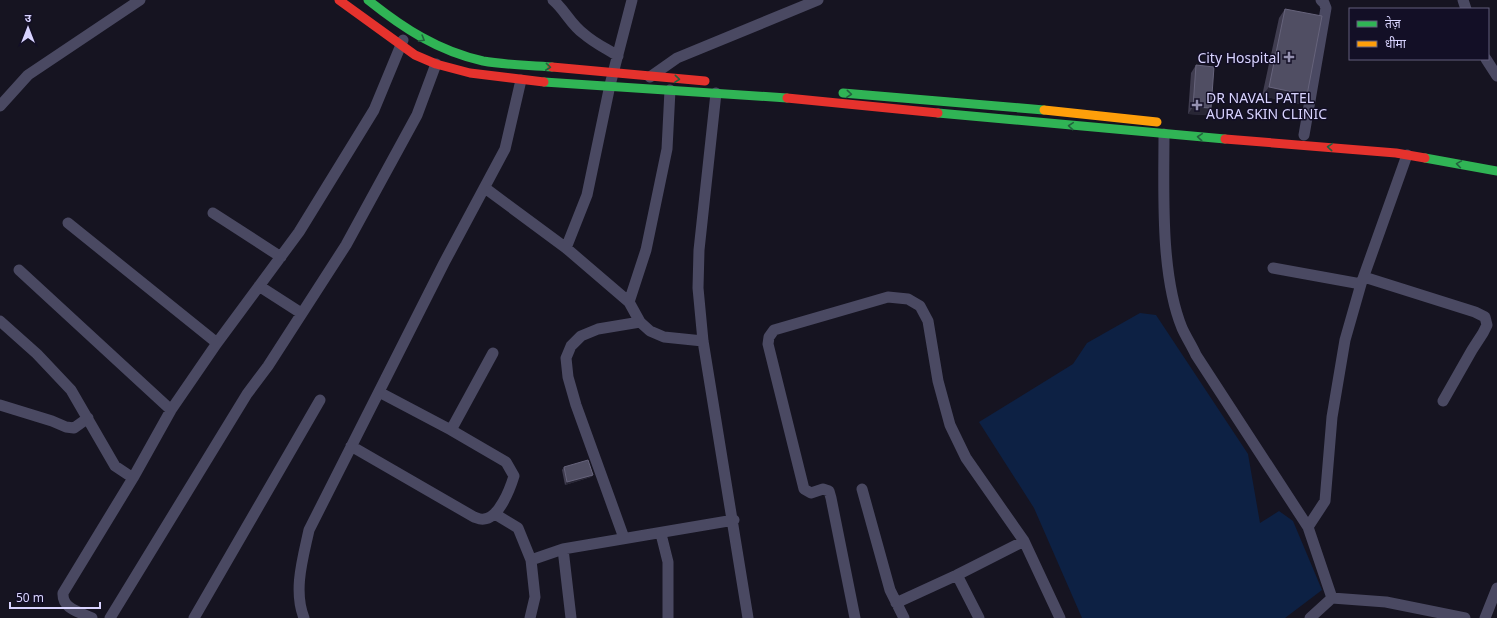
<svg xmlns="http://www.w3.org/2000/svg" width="1497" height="618" viewBox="0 0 1497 618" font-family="'Noto Sans','Noto Sans Devanagari',sans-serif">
<rect width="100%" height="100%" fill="#161421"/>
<path fill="#0d2144" d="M1140,313L1156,315L1248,454L1260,523L1279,511L1293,521L1322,590L1285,618H1082L1034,508L979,422L1073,364L1087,343Z"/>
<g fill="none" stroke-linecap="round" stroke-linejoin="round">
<path stroke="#4a4962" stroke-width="11" d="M553,0C565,10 571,25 584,34C594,43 607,49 618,56
M1463,0L1466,9
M1486,59L1497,76
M650,77L677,58L818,0
M716,93L699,250L698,288L703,341L748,618
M0,106L28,75L140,0
M1164,134C1164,191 1160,274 1182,328C1186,337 1192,346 1196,355L1308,527
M1304,135L1326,8L1324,3L1321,0
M485,188L566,248L629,302L640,322L650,331L664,337L703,341
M213,213L281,257
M68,223L217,343
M566,248L587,195L610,85L632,0
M1273,268L1361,284
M19,270L171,410
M1364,277L1475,312L1485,317L1487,325L1483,333L1472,350L1443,401
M259,286L301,313
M629,302L646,250L667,149L670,90
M0,321L37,354L71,390L115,466L133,478
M0,405L52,421L66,427L74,428L88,418
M451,430L493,353
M351,446L474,517C477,518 481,520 484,519C499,518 510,489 514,476L506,462L451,430L379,392
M862,489L890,590L904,618
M495,514L518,528L531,560
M661,534L668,562V618
M624,538L576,405L568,377L566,358L571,346L581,336L598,329L640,322
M957,575L979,618
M1332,598L1308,527L1325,501L1332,417L1345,340L1361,284L1407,155
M896,603L957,575L1024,541
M92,618C80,612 62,609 63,593L133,478L171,410L217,343L299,232L374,110L403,40
M110,618L247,394L268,366L346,245L417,115L436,64
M194,618L320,400
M304,618C293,590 303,558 309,530L444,263L505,149L521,80
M530,618L535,597L531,560L563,549
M571,618L563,549L734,520
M855,618L831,498L829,491L823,489L811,493L804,489L768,344L769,337L774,330L888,297L908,299L920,306L928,321L938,381L950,425L966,458L1024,541L1060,618
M1310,618L1332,598L1386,602L1465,618
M1485,618L1497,588"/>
<path stroke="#30b455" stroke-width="9" d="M368,0C403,28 438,51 483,61C505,65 530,65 552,67
M544,82L787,98
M843,93L1044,110
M938,113L1225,139
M1425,158L1497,171"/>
<path stroke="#ff9f0a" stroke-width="9" d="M1044,110L1157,122"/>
<path stroke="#e5322d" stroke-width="9" d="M339,0L415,55L436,64L470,73L544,82
M552,67L705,81
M787,98L938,113
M1225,139L1396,153L1425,158"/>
</g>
<path fill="#403d50" d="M1285,9L1307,95L1300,104L1262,96L1279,18Z
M1196,65L1206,115L1188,114L1191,73Z
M564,467L593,475L591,477L565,485L562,470Z"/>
<path fill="#282635" d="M1269,87L1307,95L1300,104L1262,96Z
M1193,107L1211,108L1206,115L1188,114Z
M593,475L591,477L565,485L567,482Z"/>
<path fill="#504e63" stroke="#66637b" d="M1285,9L1322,16L1307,95L1269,87Z
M1196,65L1214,67L1211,108L1193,107Z
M588,460L593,475L567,482L564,467Z"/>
<defs><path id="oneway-chevron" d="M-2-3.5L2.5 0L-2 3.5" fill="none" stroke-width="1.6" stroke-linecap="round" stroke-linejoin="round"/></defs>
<g stroke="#22623e">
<use href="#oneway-chevron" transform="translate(422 39) rotate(31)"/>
<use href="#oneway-chevron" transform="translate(548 67) rotate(6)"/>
<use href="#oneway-chevron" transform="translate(677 79) rotate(5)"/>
<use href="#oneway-chevron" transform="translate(849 94) rotate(5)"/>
<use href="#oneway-chevron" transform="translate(1071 126) rotate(-175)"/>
<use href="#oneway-chevron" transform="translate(1200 137) rotate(-175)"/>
<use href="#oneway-chevron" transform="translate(1330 147) rotate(-175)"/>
<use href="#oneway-chevron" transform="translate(1459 164) rotate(-171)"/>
</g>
<g fill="#9591b1" stroke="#130f26" stroke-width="1.5">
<path d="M1287 51h4v4h4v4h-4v4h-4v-4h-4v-4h4z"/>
<path d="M1195 99h4v4h4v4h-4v4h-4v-4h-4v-4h4z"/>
</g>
<g text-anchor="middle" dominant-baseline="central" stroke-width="3" stroke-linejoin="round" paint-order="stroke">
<g font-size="14" fill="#d9d4ff" stroke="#130f26" text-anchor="end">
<text x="1280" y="57">City Hospital</text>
<text x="1206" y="97" text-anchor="start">DR NAVAL PATEL<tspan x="1206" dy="16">AURA SKIN CLINIC</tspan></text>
</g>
</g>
<rect x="1349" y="8" width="140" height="52" fill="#130f26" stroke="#625e7d"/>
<rect x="1357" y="21" width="20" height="6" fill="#30b455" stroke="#625e7d"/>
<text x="1385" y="28" font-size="12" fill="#d9d4ff">तेज़</text>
<rect x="1357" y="41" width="20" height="6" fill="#ff9f0a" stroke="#625e7d"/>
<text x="1385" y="48" font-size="12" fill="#d9d4ff">धीमा</text>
<g transform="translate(28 28)" stroke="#130f26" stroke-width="3" paint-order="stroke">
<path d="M0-3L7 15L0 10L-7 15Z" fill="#d9d4ff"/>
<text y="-6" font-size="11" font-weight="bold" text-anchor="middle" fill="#d9d4ff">उ</text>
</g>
<path d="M10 602v6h90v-6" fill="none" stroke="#d9d4ff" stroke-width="2"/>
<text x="16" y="602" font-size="12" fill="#d9d4ff" stroke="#130f26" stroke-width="3" paint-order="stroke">50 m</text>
</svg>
